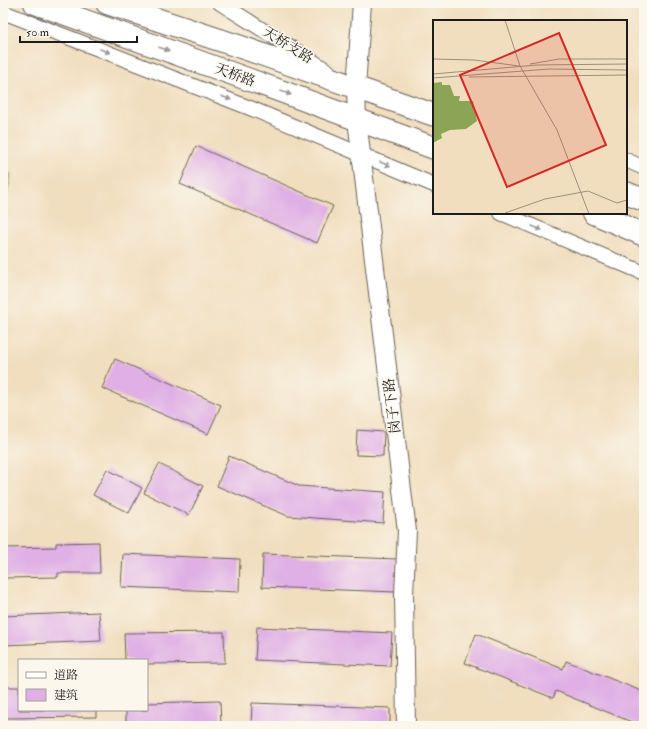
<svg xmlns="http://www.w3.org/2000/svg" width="647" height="729" viewBox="0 0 647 729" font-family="'IM FELL Double Pica','Noto Serif SC',serif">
<rect width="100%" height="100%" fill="#fbf7ec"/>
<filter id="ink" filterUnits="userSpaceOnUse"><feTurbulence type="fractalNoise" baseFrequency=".025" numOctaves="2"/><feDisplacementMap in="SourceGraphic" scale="8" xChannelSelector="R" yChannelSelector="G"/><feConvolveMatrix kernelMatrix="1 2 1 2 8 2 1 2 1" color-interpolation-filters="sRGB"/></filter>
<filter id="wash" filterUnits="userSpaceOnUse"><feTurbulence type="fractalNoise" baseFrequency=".012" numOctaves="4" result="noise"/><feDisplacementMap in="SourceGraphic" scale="16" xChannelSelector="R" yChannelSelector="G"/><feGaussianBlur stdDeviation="0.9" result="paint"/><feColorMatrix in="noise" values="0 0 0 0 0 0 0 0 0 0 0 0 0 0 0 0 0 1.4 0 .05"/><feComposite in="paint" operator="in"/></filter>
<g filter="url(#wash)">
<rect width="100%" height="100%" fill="#f1debf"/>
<path fill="#8ba456" stroke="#546039" d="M3,170L11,174L3,213Z"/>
<g id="blocks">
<path fill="#dfafe5" d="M196,146L333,206L317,243L180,184Z
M115,359L221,405L208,434L102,388Z
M357,430L384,432L383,456L356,455Z
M229,456L299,486L385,492L383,523L288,516L217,486Z
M159,464L203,486L189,515L144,493Z
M107,469L142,488L129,513L93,495Z
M99,542L100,573H58V577L3,578V548L56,547V543Z
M123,554L240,559L239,592L121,587Z
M263,554L397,559L396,592L262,587Z
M99,612L101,641L3,645V616Z
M257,627L392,633L390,666L255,660Z
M224,632L225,663L147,664V660H125L124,633Z
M476,634L563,669L566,661L644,692V713L639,725L556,691L553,698L465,663Z
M3,687H19V710H96V717L3,718Z
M220,701L221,726H126V710H147V703Z
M252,703L390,708V726H251Z"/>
</g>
</g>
<g filter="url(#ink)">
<use href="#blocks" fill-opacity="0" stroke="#676055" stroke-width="1"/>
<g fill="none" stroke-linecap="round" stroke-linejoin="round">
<g stroke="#676055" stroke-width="16">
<path id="minor" d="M220,3L328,71
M3,12L250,108L434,185
M626,160L644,168
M501,213L644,273"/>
</g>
<g stroke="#676055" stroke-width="20">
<path id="tertiary" d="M362,3L356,87L357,120L407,531L404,594L406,726"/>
</g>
<g stroke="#676055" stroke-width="24">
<path id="primary" d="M35,3L275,89L434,148
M107,3L241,47L434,115
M626,193L644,200
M594,213L644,235"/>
</g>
<use href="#minor" stroke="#fff" stroke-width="14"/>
<use href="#tertiary" stroke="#fff" stroke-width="18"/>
<use href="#primary" stroke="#fff" stroke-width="22"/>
</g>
<defs><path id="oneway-solid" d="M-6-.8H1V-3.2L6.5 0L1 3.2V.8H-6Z"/></defs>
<g fill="#999">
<use href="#oneway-solid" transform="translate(164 49) rotate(20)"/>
<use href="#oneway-solid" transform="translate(105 51) rotate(21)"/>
<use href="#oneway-solid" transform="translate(286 93) rotate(20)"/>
<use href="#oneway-solid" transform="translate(226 98) rotate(21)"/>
<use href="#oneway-solid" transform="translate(385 164) rotate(23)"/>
<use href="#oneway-solid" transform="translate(537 228) rotate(23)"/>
</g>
</g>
<g text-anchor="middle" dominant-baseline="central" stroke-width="3" stroke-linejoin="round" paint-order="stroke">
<g font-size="14" fill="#1c1c1c" stroke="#fbf7ec">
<text transform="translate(288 45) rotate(32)">天桥支路</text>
<text transform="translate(235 75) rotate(20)">天桥路</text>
<text transform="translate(392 406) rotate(-97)">岗子下路</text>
</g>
</g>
<g transform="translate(433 20)">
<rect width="194" height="194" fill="#f1debf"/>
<path d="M9,62V65H17L21,76H27L26,81H40L44,101L33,109L17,110L8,114L9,118L0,123V63Z" fill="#8ba456"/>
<path fill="none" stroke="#9c907e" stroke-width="1" d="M72,0L87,46L124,110L156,194M0,39L41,40L86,46M97,44L126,39H194M0,54L104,45L194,44M36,57L194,55M0,58L116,49L194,50M72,193L112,179L155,171L184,183L194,180"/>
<path fill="#d62828" fill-opacity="0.15" stroke="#d62828" stroke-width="2" d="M126,13L173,125L74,167L27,55Z"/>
<rect width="194" height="194" fill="none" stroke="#1c1c1c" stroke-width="2"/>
</g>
<rect width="647" height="729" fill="none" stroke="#fbf7ec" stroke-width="16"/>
<rect x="18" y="659" width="130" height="52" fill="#fbf7ec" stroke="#a29f99"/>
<rect x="26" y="672" width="20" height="6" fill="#ffffff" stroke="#a29f99"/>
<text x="54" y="679" font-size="12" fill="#1c1c1c">道路</text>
<rect x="26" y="689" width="20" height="12" fill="#dfafe5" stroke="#a29f99"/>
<text x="54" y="699" font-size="12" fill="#1c1c1c">建筑</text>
<path d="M20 36v6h117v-6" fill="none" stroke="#1c1c1c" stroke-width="2"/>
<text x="26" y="36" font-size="12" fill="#1c1c1c" stroke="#fbf7ec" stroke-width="3" paint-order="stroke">50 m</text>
</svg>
